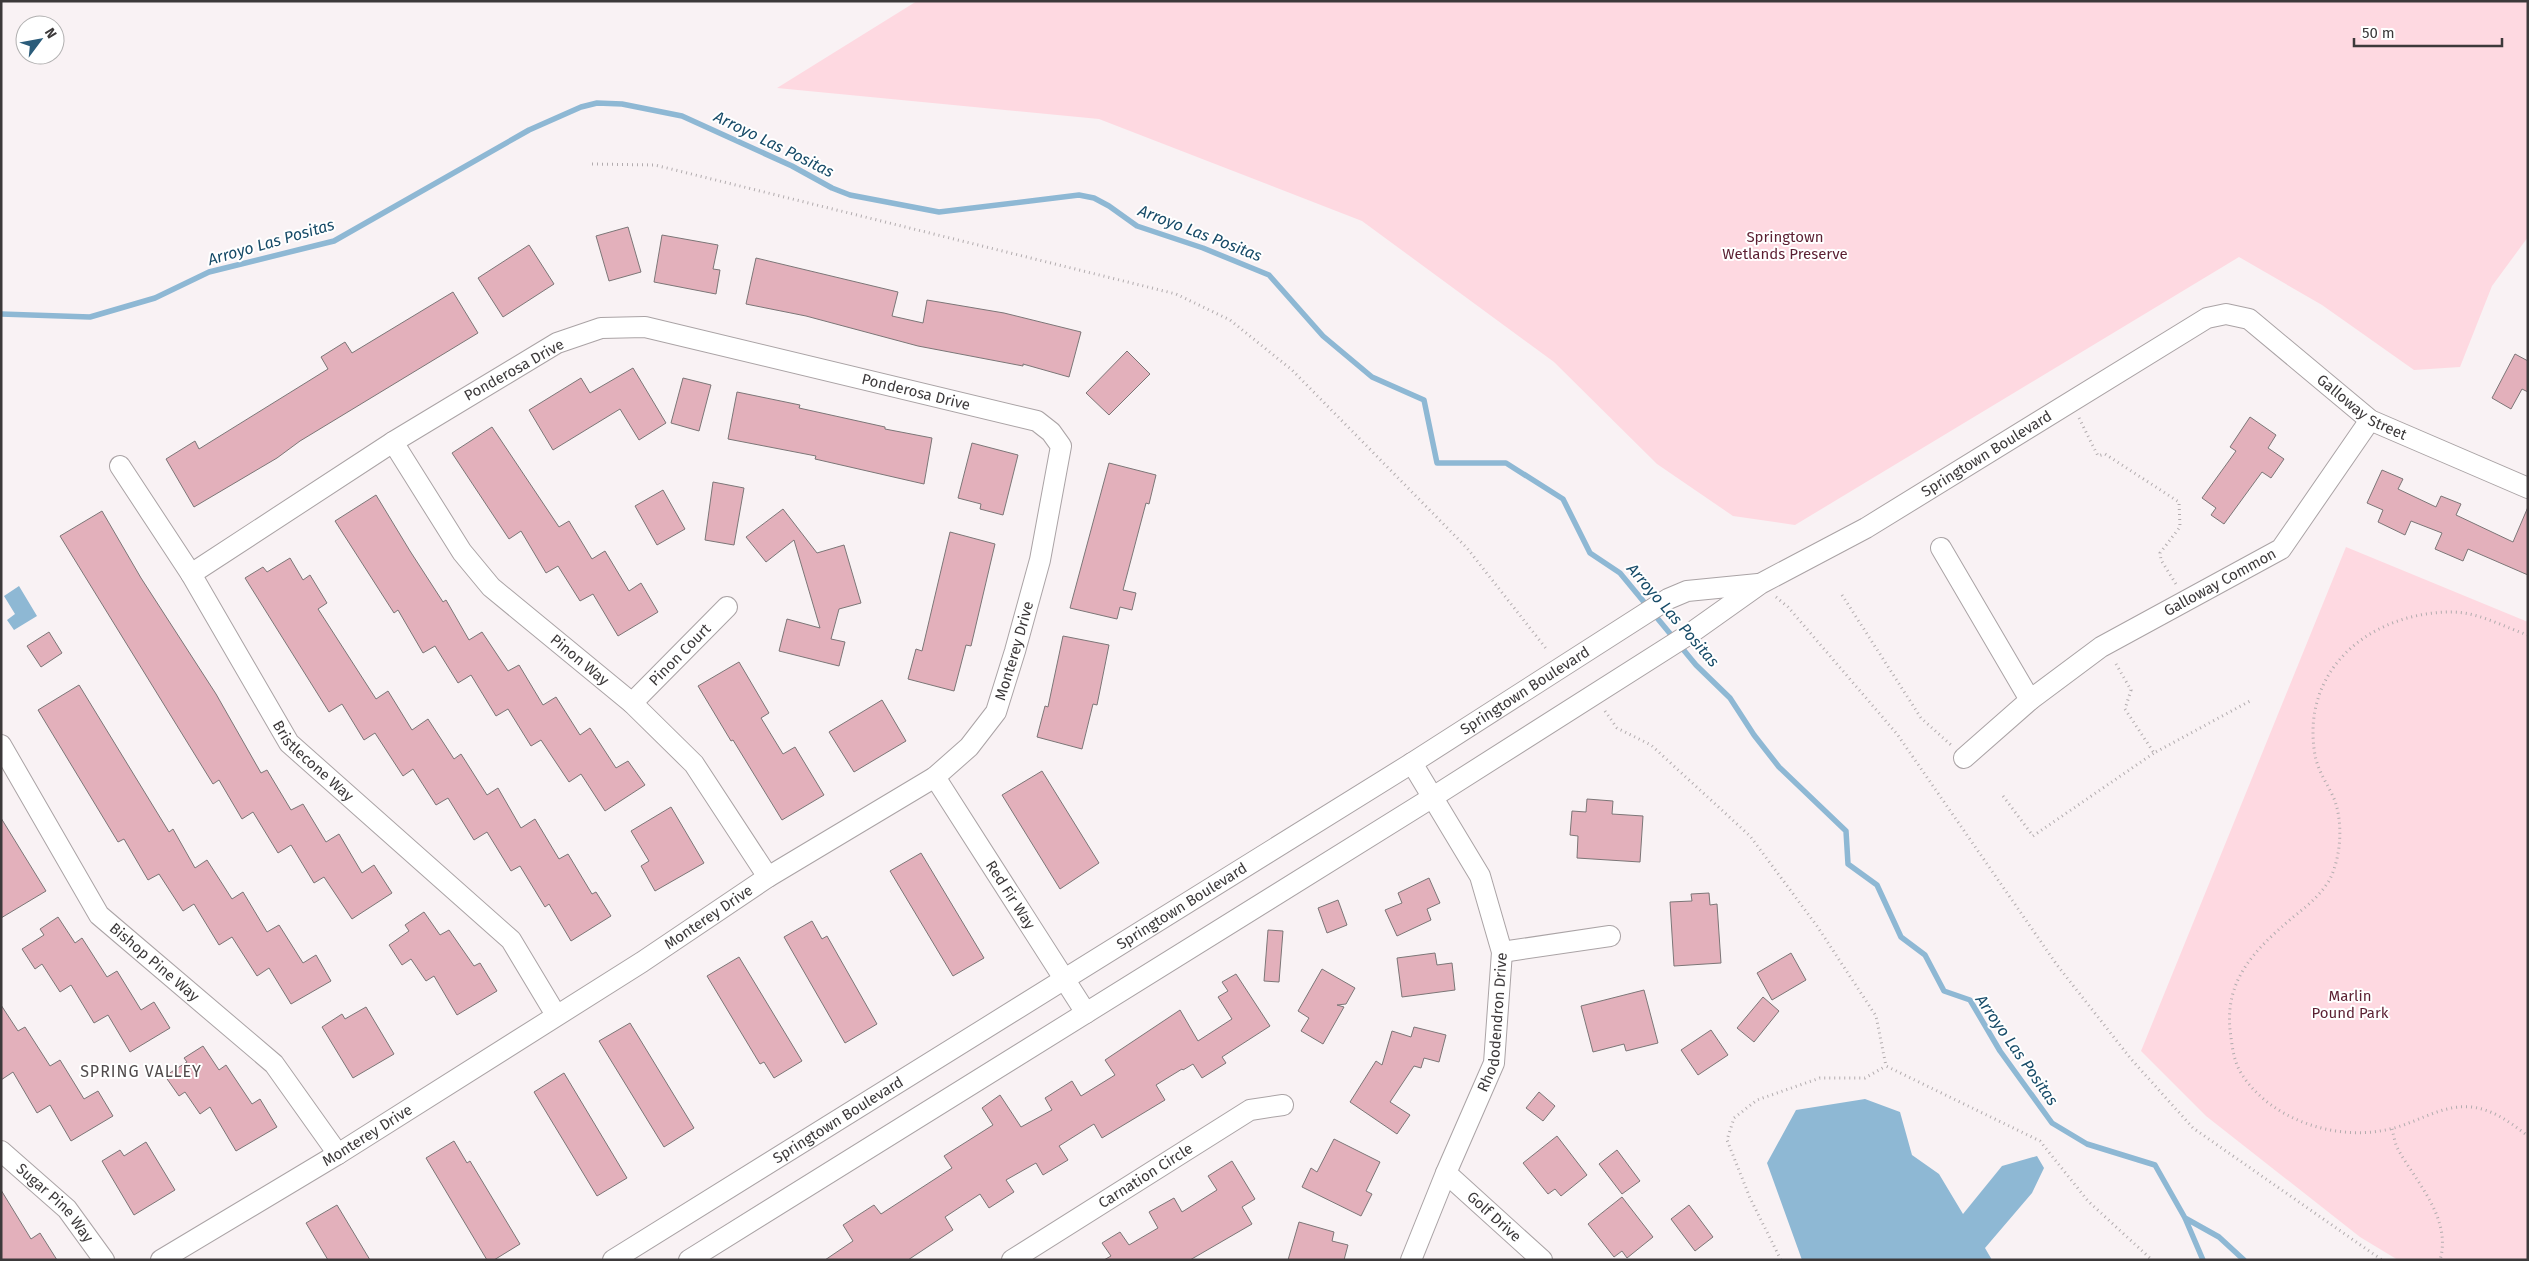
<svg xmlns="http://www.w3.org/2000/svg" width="2529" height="1261" viewBox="0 0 2529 1261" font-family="'Fira Sans',sans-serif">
<rect width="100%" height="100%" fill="#f9f2f4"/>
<path fill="#fed9e1" d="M917,1H2528V237L2492,286L2460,367L2414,370L2322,305L2239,257L1795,525L1733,516L1657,464L1554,362L1362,221L1099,119L777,88Z
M2346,547L2528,622V1260H2398L2360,1237L2206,1116L2141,1051Z"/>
<path fill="#8eb8d4" d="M19,586L37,616L14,630L7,620L15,614L4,596Z
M1865,1099L1900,1112L1912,1155L1939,1174L1963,1214L2002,1166L2037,1156L2044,1168L2032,1193L1985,1248L1992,1260H1802L1767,1163L1796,1110Z"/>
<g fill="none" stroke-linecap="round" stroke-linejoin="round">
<path stroke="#8eb8d4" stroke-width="5.5" d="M1,314L90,317L155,298L209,272L334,241L529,130L581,107L597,103L622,104L682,116L792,166L832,188L850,195L939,212L1079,195L1094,198L1109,206L1137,226L1203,248L1269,275L1323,336L1372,377L1424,400L1437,463H1506L1563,499L1590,553L1620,573L1696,665L1730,698L1754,735L1779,767L1846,831L1848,864L1877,885L1901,937L1925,955L1944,991L1970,1000L2000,1051L2052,1123L2087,1144L2155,1165L2185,1218L2203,1260
M2185,1218L2219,1237L2244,1260"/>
</g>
<path fill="#e3b0bb" stroke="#7c7677" d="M628,227L641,272L609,281L596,236Z
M662,235L718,245L713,269L720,270L716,294L654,282Z
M529,245L554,284L503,317L478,278Z
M756,258L898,292L892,316L923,323L927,300L1004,313L1081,332L1069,377L1023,364V366L918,346L806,316L746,304Z
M453,292L478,333L300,441L277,458L194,507L166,459L195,441L199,449L328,369L321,357L345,342L352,353Z
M1127,351L1150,374L1109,415L1086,393Z
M2515,354L2528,361V392L2522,389L2511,409L2492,398Z
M633,368L666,423L639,440L620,409L553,450L529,410L581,378L590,393Z
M683,378L711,385L699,431L671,423Z
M737,392L800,405L799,408L885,427V429L932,438L924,484L815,459L816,456L728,439Z
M2250,417L2276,435L2268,448L2284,459L2271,478L2262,472L2224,524L2211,515L2216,508L2202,498L2236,451L2230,447Z
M492,427L559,527L569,521L592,559L605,551L629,591L641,583L658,612L618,636L593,594L580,601L558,566L546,573L521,531L509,539L452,453Z
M972,443L1018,455L1003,515L980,509L981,504L958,498Z
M1109,463L1156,475L1149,504L1146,503L1123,590L1136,593L1132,610L1120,607L1117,619L1070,608Z
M2382,470L2403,479L2398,489L2436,507L2441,496L2461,504L2456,515L2513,542L2528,507V575L2468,549L2463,561L2435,549L2442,533L2411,521L2405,535L2378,522L2383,510L2367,503Z
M713,482L744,488L734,545L705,540Z
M663,490L685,529L657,545L635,506Z
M376,495L410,551L443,602L446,600L469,640L482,632L508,671L519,665L543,705L556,697L580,735L590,728L616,768L628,761L645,785L605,811L581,774L569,782L541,740L531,746L508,709L496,716L471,675L458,683L435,646L423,653L398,610L394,613L335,521Z
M783,509L817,553L844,545L861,603L839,609L831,639L845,642L839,666L779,651L787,619L820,628L794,540L766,562L746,537Z
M102,511L141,578L216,694L261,773L267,770L291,810L303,804L326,842L339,834L362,873L374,865L392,893L352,919L324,877L314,883L291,845L278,853L253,812L242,819L219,780L213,784L60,536Z
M950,532L995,544L971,646L966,645L954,691L908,679L916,649L922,651Z
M290,558L303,580L310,575L327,603L318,609L376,699L388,691L412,730L428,719L454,759L461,754L487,795L498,788L521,828L535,819L559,859L568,854L592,894L596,892L611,916L571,941L549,904L545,907L520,866L511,871L487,832L474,840L448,798L436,805L413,769L403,776L375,733L364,740L342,704L329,712L245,578L263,567L267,572Z
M49,632L62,653L41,667L27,646Z
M1063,636L1109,645L1097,705L1093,704L1082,749L1037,737L1045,706L1048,707Z
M739,662L769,713L761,718L783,754L795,747L824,795L782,820L733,740L731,741L698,686Z
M79,685L169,832L173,829L195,868L207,860L232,899L243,892L267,932L279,925L303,963L316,955L331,981L291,1004L269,968L257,976L232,937L219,945L194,904L183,911L159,874L148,880L124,839L118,842L38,710Z
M882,700L906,741L854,772L829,732Z
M1042,771L1099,863L1060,889L1002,795Z
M1587,799L1613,801L1612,814L1643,816L1640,862L1577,858L1578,836L1570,835L1572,811L1586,812Z
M671,807L704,863L655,891L641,866L649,861L631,831Z
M1,818L46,891L1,918Z
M921,853L984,958L953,976L890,871Z
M1429,878L1440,903L1427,909L1431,920L1397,936L1385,910L1402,903L1398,893Z
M1709,893L1710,905L1717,904L1721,963L1674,966L1670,902L1692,901L1691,894Z
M1338,900L1347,925L1327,933L1318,908Z
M424,912L440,935L449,930L474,966L480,963L497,991L457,1015L434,976L426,981L411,959L402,965L389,945L409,931L405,925Z
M58,917L75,943L82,938L107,977L117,971L141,1010L154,1002L170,1028L130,1052L108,1015L94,1023L71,985L60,992L42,964L35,969L22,949L44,935L40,929Z
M812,921L822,939L827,936L877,1024L845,1043L784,937Z
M1268,930L1283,931L1279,982L1264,981Z
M1435,953L1437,965L1452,963L1455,990L1402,997L1397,958Z
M1791,953L1806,980L1772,1000L1757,973Z
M739,957L802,1061L774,1078L764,1062L760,1064L707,976Z
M1322,969L1355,988L1346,1004L1337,1005L1344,1007L1323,1044L1301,1031L1309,1018L1298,1011Z
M1236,974L1270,1026L1222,1057L1226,1063L1202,1078L1193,1064L1183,1070L1182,1069L1156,1085L1165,1100L1102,1138L1094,1124L1059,1146L1068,1160L1043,1175L1036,1163L1006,1180L1014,1192L989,1208L980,1194L945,1217L953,1230L908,1260H825L853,1241L843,1225L874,1205L881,1214L952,1168L944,1156L993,1125L982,1108L1000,1095L1021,1127L1052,1110L1045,1098L1072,1081L1081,1096L1115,1075L1105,1060L1180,1010L1198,1041L1232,1019L1218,997L1228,991L1222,982Z
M1644,990L1658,1043L1626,1051L1624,1044L1593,1052L1581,1006Z
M1763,997L1779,1011L1754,1042L1737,1028Z
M1,1005L18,1031L25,1027L50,1066L60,1060L84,1099L98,1091L113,1116L71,1141L50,1105L37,1113L13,1072L1,1080Z
M366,1007L394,1054L353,1078L322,1027L342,1014L345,1019Z
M630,1023L694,1128L664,1147L599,1041Z
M1414,1027L1446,1035L1439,1062L1424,1058L1421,1068L1414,1066L1390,1102L1410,1115L1397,1134L1350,1102L1376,1061L1382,1065L1392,1031L1411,1037Z
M1711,1030L1728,1055L1698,1075L1681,1050Z
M203,1046L219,1070L226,1065L252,1104L260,1099L277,1127L236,1151L210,1107L200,1114L185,1092L179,1096L165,1076L187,1062L184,1058Z
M564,1073L627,1178L597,1196L534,1092Z
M1539,1092L1555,1106L1543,1121L1526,1108Z
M1557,1136L1587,1175L1561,1196L1555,1189L1548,1194L1523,1163Z
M1334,1139L1380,1162L1366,1191L1372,1194L1361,1216L1302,1187L1311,1168L1317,1172Z
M454,1141L467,1163L470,1161L520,1244L494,1260H487L426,1158Z
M146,1142L175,1190L134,1215L102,1161L120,1150L124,1156Z
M1617,1150L1640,1181L1622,1194L1599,1164Z
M1232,1161L1255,1199L1242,1207L1252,1224L1190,1260H1104L1111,1256L1102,1243L1120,1232L1129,1245L1158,1228L1149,1212L1174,1198L1182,1212L1217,1190L1208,1176Z
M1,1190L31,1239L40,1233L57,1260H1Z
M1622,1197L1653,1237L1627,1258L1622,1251L1614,1257L1588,1224Z
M337,1205L370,1260H328L306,1223Z
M1689,1205L1713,1237L1695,1251L1671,1219Z
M1299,1222L1334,1232L1332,1241L1348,1245L1344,1260H1288Z"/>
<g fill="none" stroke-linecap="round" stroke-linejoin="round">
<g stroke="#aaa3a5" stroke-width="22">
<g id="minor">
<path id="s1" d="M393,442L462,552L491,587L632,703L694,764L768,877"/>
<path id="s2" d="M120,466L191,574L289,743L511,940L556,1015"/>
<path d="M1941,548L2030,700"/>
<path id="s3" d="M632,703L727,607"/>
<path id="s4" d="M1,745L99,915L274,1064L338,1154"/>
<path id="s5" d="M1964,758L2030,700L2101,647L2281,549L2370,420"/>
<path id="s6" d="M935,777L1086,1013"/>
<path d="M1502,952L1610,936"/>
<path id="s7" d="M1,1151L67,1209L104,1260"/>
<path id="s8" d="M1446,1173L1542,1260"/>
<path id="s9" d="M161,1260L338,1154L642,962L768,877L935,777L969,747L996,712L1015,651L1040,560L1061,446L1051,432L1037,421L645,327L601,328L557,343L393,442L191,574"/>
<path id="s10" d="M613,1260L1412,763L1668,599L1687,591L1758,584"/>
<path id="s11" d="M689,1260L1433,797L1691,633L1760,584L1866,528L2207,318L2226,314L2249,319L2370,420L2528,488"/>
<path id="s12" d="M1012,1260L1250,1110L1283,1105"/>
<path id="s13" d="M1411,1260L1446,1173L1494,1063L1502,952L1480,876L1412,763"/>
</g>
</g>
<path stroke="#b2acae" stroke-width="3" stroke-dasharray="1 4" stroke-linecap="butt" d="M592,164L655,165L1176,294L1230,320L1292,370L1467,548L1548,651
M2079,418L2098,456L2105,454L2179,502L2180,527L2160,553L2161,560L2176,584
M1842,595L1921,718L1951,745
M1776,597L1788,607L1897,734L2057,965L2131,1059L2193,1128L2382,1260
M2528,635C2504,627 2478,612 2452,612C2371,612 2300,669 2315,755C2318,772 2329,786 2335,801C2343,825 2341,856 2330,879C2321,895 2306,907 2292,918C2256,949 2225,978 2230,1030C2232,1044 2233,1060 2241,1073C2270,1120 2337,1142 2390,1129C2417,1123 2442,1104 2471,1107C2493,1109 2511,1123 2528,1136
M2116,664L2131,690L2125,709L2154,753L2250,701
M1605,711L1617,728L1651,745L1750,836L1817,926L1876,1016L1886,1066L2040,1141L2088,1201L2152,1260
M2003,796L2033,836L2154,753
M2392,1129C2394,1136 2395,1145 2399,1151C2417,1183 2452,1219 2440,1260
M1781,1260L1750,1198L1727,1140L1734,1118L1757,1100L1820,1078H1865L1886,1066"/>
<use href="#minor" stroke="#fff" stroke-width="20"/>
</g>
<g text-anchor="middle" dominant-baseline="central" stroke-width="4" stroke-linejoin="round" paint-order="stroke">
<g font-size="15" fill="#5b1f31" stroke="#fff">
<text x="1785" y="237">Springtown<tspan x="1785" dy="17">Wetlands Preserve</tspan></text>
<text x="2350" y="996">Marlin<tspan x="2350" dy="17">Pound Park</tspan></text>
</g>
<g font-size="15" fill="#3c393a" stroke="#fff">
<text transform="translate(514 370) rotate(-29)">Ponderosa Drive</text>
<text transform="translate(916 392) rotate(14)">Ponderosa Drive</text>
<text stroke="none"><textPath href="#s11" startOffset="1974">Galloway Street</textPath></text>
<text stroke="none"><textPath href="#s11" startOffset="1528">Springtown Boulevard</textPath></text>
<text stroke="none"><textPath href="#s5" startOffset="312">Galloway Common</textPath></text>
<text stroke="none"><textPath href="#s9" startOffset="1066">Monterey Drive</textPath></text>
<text stroke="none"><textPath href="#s3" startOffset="68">Pinon Court</textPath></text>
<text stroke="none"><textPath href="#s1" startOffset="290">Pinon Way</textPath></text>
<text stroke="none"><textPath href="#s10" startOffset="1075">Springtown Boulevard</textPath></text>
<text stroke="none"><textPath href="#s2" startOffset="354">Bristlecone Way</textPath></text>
<text stroke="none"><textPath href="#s6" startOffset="140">Red Fir Way</textPath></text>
<text stroke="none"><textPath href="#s10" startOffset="670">Springtown Boulevard</textPath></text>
<text stroke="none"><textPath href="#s9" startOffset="646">Monterey Drive</textPath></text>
<text stroke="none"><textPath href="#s4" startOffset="269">Bishop Pine Way</textPath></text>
<text stroke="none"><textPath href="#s13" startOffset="254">Rhododendron Drive</textPath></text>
<text stroke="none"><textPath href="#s10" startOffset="265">Springtown Boulevard</textPath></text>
<text stroke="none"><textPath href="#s9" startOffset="241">Monterey Drive</textPath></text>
<text stroke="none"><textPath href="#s12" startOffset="158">Carnation Circle</textPath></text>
<text stroke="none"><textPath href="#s7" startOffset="75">Sugar Pine Way</textPath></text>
<text stroke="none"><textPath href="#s8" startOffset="65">Golf Drive</textPath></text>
</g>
<g font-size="16" font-style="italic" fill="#174b68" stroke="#fff">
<text transform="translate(774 144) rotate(26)">Arroyo Las Positas</text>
<text transform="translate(1200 233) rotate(21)">Arroyo Las Positas</text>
<text transform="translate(271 242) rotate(-16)">Arroyo Las Positas</text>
<text transform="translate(1673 615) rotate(49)">Arroyo Las Positas</text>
<text transform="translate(2017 1050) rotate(55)">Arroyo Las Positas</text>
</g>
<g font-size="16" letter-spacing="1" fill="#514b4c" stroke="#fff">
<text x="141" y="1071">SPRING VALLEY</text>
</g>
</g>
<rect width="2529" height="1261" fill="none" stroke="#3c393a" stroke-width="5"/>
<g transform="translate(40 40) rotate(58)"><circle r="24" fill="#ffffff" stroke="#b1b0b0"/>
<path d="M0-4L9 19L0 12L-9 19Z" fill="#2b5c7a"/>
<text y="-8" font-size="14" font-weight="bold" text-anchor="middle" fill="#3c393a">N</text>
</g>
<path d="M2354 38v8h148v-8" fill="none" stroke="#3c393a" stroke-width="2.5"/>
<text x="2362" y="38" font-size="15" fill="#3c393a" stroke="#ffffff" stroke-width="4" paint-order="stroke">50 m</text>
</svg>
